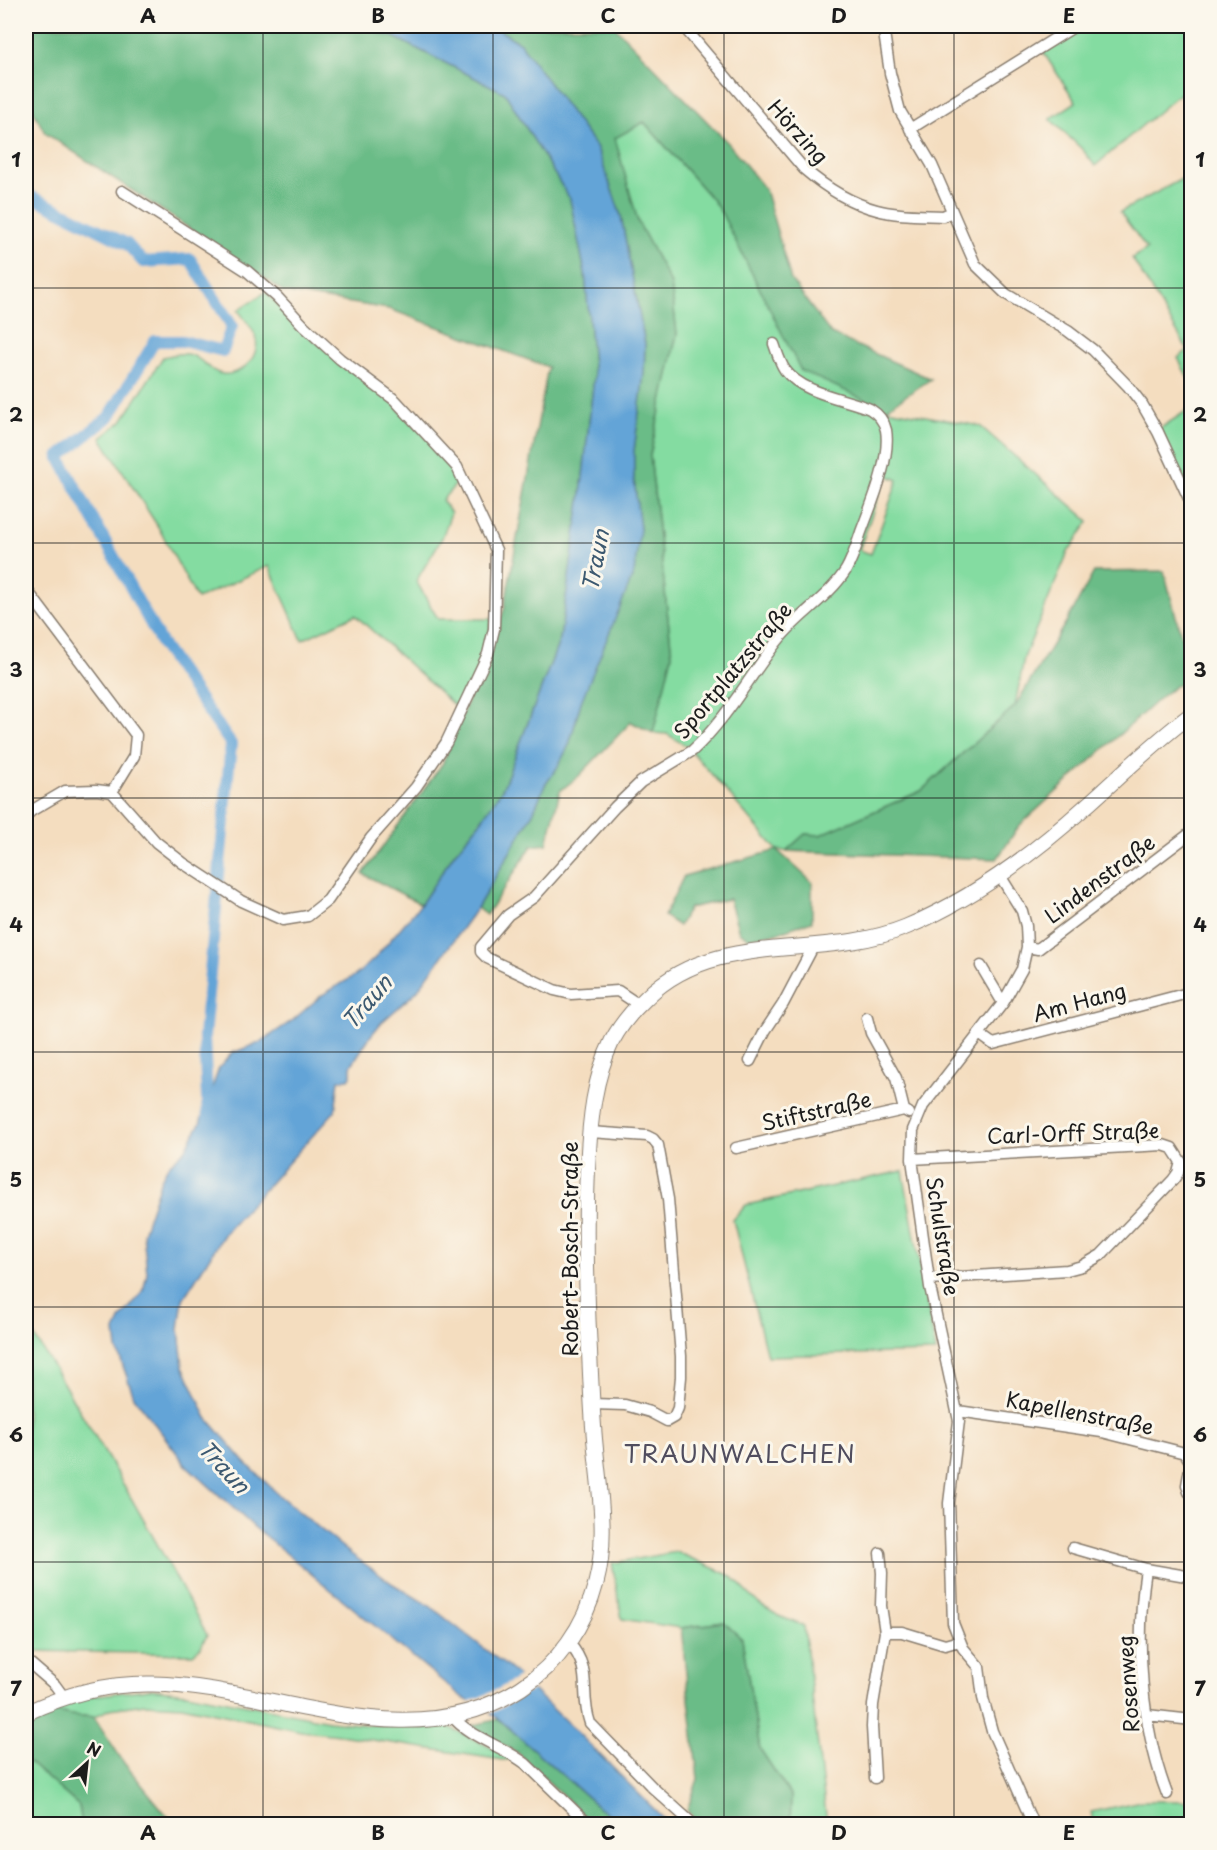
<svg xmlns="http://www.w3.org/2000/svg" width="1217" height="1850" viewBox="0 0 1217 1850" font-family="'Playpen Sans',sans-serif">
<rect width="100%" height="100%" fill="#fbf7ec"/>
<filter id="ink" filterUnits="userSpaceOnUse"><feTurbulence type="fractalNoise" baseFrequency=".0167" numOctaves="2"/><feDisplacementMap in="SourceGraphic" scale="12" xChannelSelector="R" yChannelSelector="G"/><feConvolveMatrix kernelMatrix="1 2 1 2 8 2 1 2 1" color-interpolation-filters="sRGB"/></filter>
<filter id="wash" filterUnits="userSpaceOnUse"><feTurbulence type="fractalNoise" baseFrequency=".008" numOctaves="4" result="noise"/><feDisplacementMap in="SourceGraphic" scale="24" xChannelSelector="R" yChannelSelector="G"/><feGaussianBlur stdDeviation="1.35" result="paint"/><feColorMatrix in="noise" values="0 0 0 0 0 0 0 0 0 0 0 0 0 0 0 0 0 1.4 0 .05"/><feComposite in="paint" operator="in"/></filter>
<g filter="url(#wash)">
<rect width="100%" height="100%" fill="#f4ddbf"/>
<path fill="#84dca1" stroke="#507c5e" stroke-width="1.5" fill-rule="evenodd" d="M1085,26H1191V87L1177,96L1095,166L1083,150L1050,119L1076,102L1043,52Z
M644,122L712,199L887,409L980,426L1089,521L1068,552L1024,658L1015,706L921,791L820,835L805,834L786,851L777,850L688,747L667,734L653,733L672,655L650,455L677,334L671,284L638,222L614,138ZM886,475L898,480L871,554L859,550Z
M1191,174V384L1178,358L1188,350L1132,258L1147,249L1120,212Z
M266,292L300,329L393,403L429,440L459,481L442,500L451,513L442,538L416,581L438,619H492L483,659L458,709L355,615L302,640L269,566L197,599L157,525L101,438L122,421L163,357C172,355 181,352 191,355C202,358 210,373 223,374C243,376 264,353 254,333C250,325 243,317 238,310Z
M1191,408V504L1159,429Z
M903,1171L936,1352L767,1356L733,1220L746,1205Z
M26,1323C90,1425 150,1528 207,1635L201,1647L193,1654L30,1651L26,1643Z
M677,1552L731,1576L759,1604L779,1616L804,1626L827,1824H790L791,1796L760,1749L742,1639L723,1622L681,1628L622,1619L612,1563Z
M149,1689L187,1693L329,1721L368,1725H445L514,1759L502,1760L340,1735L301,1731L182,1706L145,1704L110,1709L94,1717L70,1715L47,1709L91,1696Z
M29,1762L79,1806L82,1824H26V1763Z
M1141,1801H1191V1824H1094L1091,1812Z"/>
<path fill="#6bbc87" stroke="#446c52" stroke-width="1.5" d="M26,26H355L394,37L505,93L570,199L585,273L594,377L581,494L560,639L503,788L481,821L454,854L421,904L363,874L443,763L504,610L548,367L389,309L283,292L268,280L45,133L26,97Z
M493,26H614L729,144L765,189L791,280L831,334L931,379L886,409L801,371L722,214L712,199L644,122L615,138L638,222L671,284L677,334L650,455L672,655L653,733L631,722L579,776L560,791L547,844L532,846L486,915L477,908L533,813L545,785L557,768L569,745L581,702L640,529L634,478V451L644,373L645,344L621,216L597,148L520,43Z
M1164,571L1191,673V684L1177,685L1162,696L1019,826L997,859L786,851L805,834L820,835L921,791L1015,706L1071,614L1094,572Z
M777,850L812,882V921L773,934L748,938L739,932L729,899L689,908L679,926L664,916L684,876Z
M724,1622L742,1639L760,1749L791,1796L790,1824H700L687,1810L698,1779L681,1628Z
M47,1709L70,1715L94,1717L124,1763L174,1824H82L79,1806L29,1762L26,1763V1720Z
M499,1719L618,1824H593L518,1753L470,1726Z"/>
<path fill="#64a4d7" stroke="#40607a" stroke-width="1.5" d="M355,26H493L520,43L597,148L621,216L645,344L644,373L634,451V478L640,529L634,573L581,702L569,745L557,768L545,785L533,813L477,908L417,991L381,1023L369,1038L351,1066V1076L349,1079L339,1080L335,1111L225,1233L183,1299L179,1329L183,1366L207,1418L245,1462L281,1497L351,1554L393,1584L430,1606L514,1672L572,1727L669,1824H618L499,1719L463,1698L254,1527L186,1465L134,1397L117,1349L115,1331L121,1318L140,1295L144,1287L147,1273L143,1233L161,1179L168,1166L185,1150L200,1123L219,1068L232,1053L259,1043L293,1020L322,995L356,975L374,959L421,904L454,854L481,821L503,788L560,639L581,494L594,377L585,273L570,199L505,93L394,37Z"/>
<path fill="#f4ddbf" d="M522,1675L536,1688L498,1710L487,1715L466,1703L500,1688Z"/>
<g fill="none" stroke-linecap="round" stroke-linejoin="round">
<path stroke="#64a4d7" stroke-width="12" d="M26,194L127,244L143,262L190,259L232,326L223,351L183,341H155L109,417L59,457L164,648L231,744L204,1037L208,1118"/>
</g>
</g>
<g filter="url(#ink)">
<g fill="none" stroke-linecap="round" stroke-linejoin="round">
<g stroke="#887c6e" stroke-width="13">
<path id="minor" d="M683,26L804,169C825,187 850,203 877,210C898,216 922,215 943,216L952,212
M883,26L890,73L900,111L932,165L975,264L1006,294L1068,331L1093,350L1128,386L1142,404L1158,432L1192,505
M910,129L1075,26
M26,589L136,735L134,756L112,792
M26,816L31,811L65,791L96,790L112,792L156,842L183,863L241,901L283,920L308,916L328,900L371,838L416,787L446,743L488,654L494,629L496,550L457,467L395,400L340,359L304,326L277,297L247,271L122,191
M999,874L1022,911L1026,926L1027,947L1022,969L1003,1003L923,1106L913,1130L912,1159L930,1287L959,1421L949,1503L953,1623L963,1648L979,1667L983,1698L992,1731L1033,1824
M1027,947L1038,949L1192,832
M981,966L1003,1003
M639,1005L618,991L571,994L554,990L487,958L481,952V947L508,915L534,897L615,807L641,782L692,751C727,719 750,675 779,639C799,614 829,597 846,570C853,558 857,544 861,532C871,505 891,459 886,430C884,421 878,414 870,409C844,398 803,394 785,370C780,363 777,352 774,344
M867,1018L871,1033L896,1078L904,1110L909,1113
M979,1034L993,1044L1192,992
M750,1061L765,1031L783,1004L812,949V946
M590,1132L647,1136L653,1139L658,1145L668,1199L681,1356V1377L678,1408L674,1417L667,1421L650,1412L625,1405L592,1404
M736,1148L904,1110
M912,1159L1163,1145L1172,1148L1181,1162L1178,1173L1173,1180L1101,1255L1082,1266L1067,1270L929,1279
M958,1411L1102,1432L1185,1453L1191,1463L1187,1485L1189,1492L1192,1494
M1073,1548L1146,1569L1192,1577
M1146,1569C1135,1641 1141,1726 1167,1794
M885,1632H902L945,1645L959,1641
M569,1643C594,1671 579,1692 590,1723L653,1788L693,1824
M26,1660L55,1685L63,1696
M451,1715C471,1739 502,1745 526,1764L588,1824
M1147,1715L1192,1720
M875,1778L872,1727L873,1705L885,1632L881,1606L882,1573L880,1553"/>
</g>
<g stroke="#887c6e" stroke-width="17">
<path id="secondary" d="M26,1713C66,1694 108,1683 153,1684C273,1686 407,1762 521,1688C558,1664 585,1626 596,1583C609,1535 598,1483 594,1433C591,1396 590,1358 588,1320C586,1267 585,1214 588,1160C590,1120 594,1078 612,1041C621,1024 633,1010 647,997C718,928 821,962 906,927C971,900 1033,854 1085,807C1120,776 1154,742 1192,714"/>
</g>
<use href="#minor" stroke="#fff" stroke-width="10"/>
<use href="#secondary" stroke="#fff" stroke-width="15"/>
</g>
</g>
<path fill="none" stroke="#1c1c1c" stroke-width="1.5" stroke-opacity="0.55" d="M263,26V1824M493,26V1824M724,26V1824M954,26V1824M26,288H1192M26,543H1192M26,798H1192M26,1052H1192M26,1307H1192M26,1562H1192"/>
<g text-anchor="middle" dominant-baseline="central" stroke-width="6" stroke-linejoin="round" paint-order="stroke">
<g font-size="21" fill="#1c1c1c" stroke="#fbf7ec">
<text transform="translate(799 131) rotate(48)">Hörzing</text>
<text transform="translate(732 670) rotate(-50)">Sportplatzstraße</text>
<text transform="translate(1099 878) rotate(-37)">Lindenstraße</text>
<text transform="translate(1079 1001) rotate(-15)">Am Hang</text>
<text transform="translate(816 1110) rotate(-13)">Stiftstraße</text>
<text transform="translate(1073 1132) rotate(-2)">Carl-Orff Straße</text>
<text transform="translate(944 1236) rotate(81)">Schulstraße</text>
<text transform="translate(569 1249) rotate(-90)">Robert-Bosch-Straße</text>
<text transform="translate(1080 1412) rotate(11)">Kapellenstraße</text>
<text transform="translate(1127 1684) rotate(-94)">Rosenweg</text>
</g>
<g font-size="22" font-style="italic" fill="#3c5970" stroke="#fbf7ec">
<text transform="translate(594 560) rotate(-79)">Traun</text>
<text transform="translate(366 1001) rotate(-49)">Traun</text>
<text transform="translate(225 1466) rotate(47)">Traun</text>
</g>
<g font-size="24" letter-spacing="1.5" fill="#504d5e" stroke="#fbf7ec">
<text x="740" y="1453">TRAUNWALCHEN</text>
</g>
</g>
<rect width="1217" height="1850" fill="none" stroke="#fbf7ec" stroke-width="66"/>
<g transform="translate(87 1763) rotate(27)" stroke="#fbf7ec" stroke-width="4.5" paint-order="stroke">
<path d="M0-4.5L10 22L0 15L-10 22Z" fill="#1c1c1c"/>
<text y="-9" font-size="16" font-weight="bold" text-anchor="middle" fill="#1c1c1c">N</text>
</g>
<rect x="33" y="33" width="1151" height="1784" fill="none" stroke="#1c1c1c" stroke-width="2"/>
<g font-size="20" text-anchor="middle" font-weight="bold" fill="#1c1c1c">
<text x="148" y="23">A</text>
<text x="378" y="23">B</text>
<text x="608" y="23">C</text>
<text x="839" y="23">D</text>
<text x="1069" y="23">E</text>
<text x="16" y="167">1</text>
<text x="1200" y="167">1</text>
<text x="16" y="422">2</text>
<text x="1200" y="422">2</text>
<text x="16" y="677">3</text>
<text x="1200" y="677">3</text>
<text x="16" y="932">4</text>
<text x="1200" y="932">4</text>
<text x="16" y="1187">5</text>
<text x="1200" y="1187">5</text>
<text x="16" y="1442">6</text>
<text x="1200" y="1442">6</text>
<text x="16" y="1696">7</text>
<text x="1200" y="1696">7</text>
<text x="148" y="1840">A</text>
<text x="378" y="1840">B</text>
<text x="608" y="1840">C</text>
<text x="839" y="1840">D</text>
<text x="1069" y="1840">E</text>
</g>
</svg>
